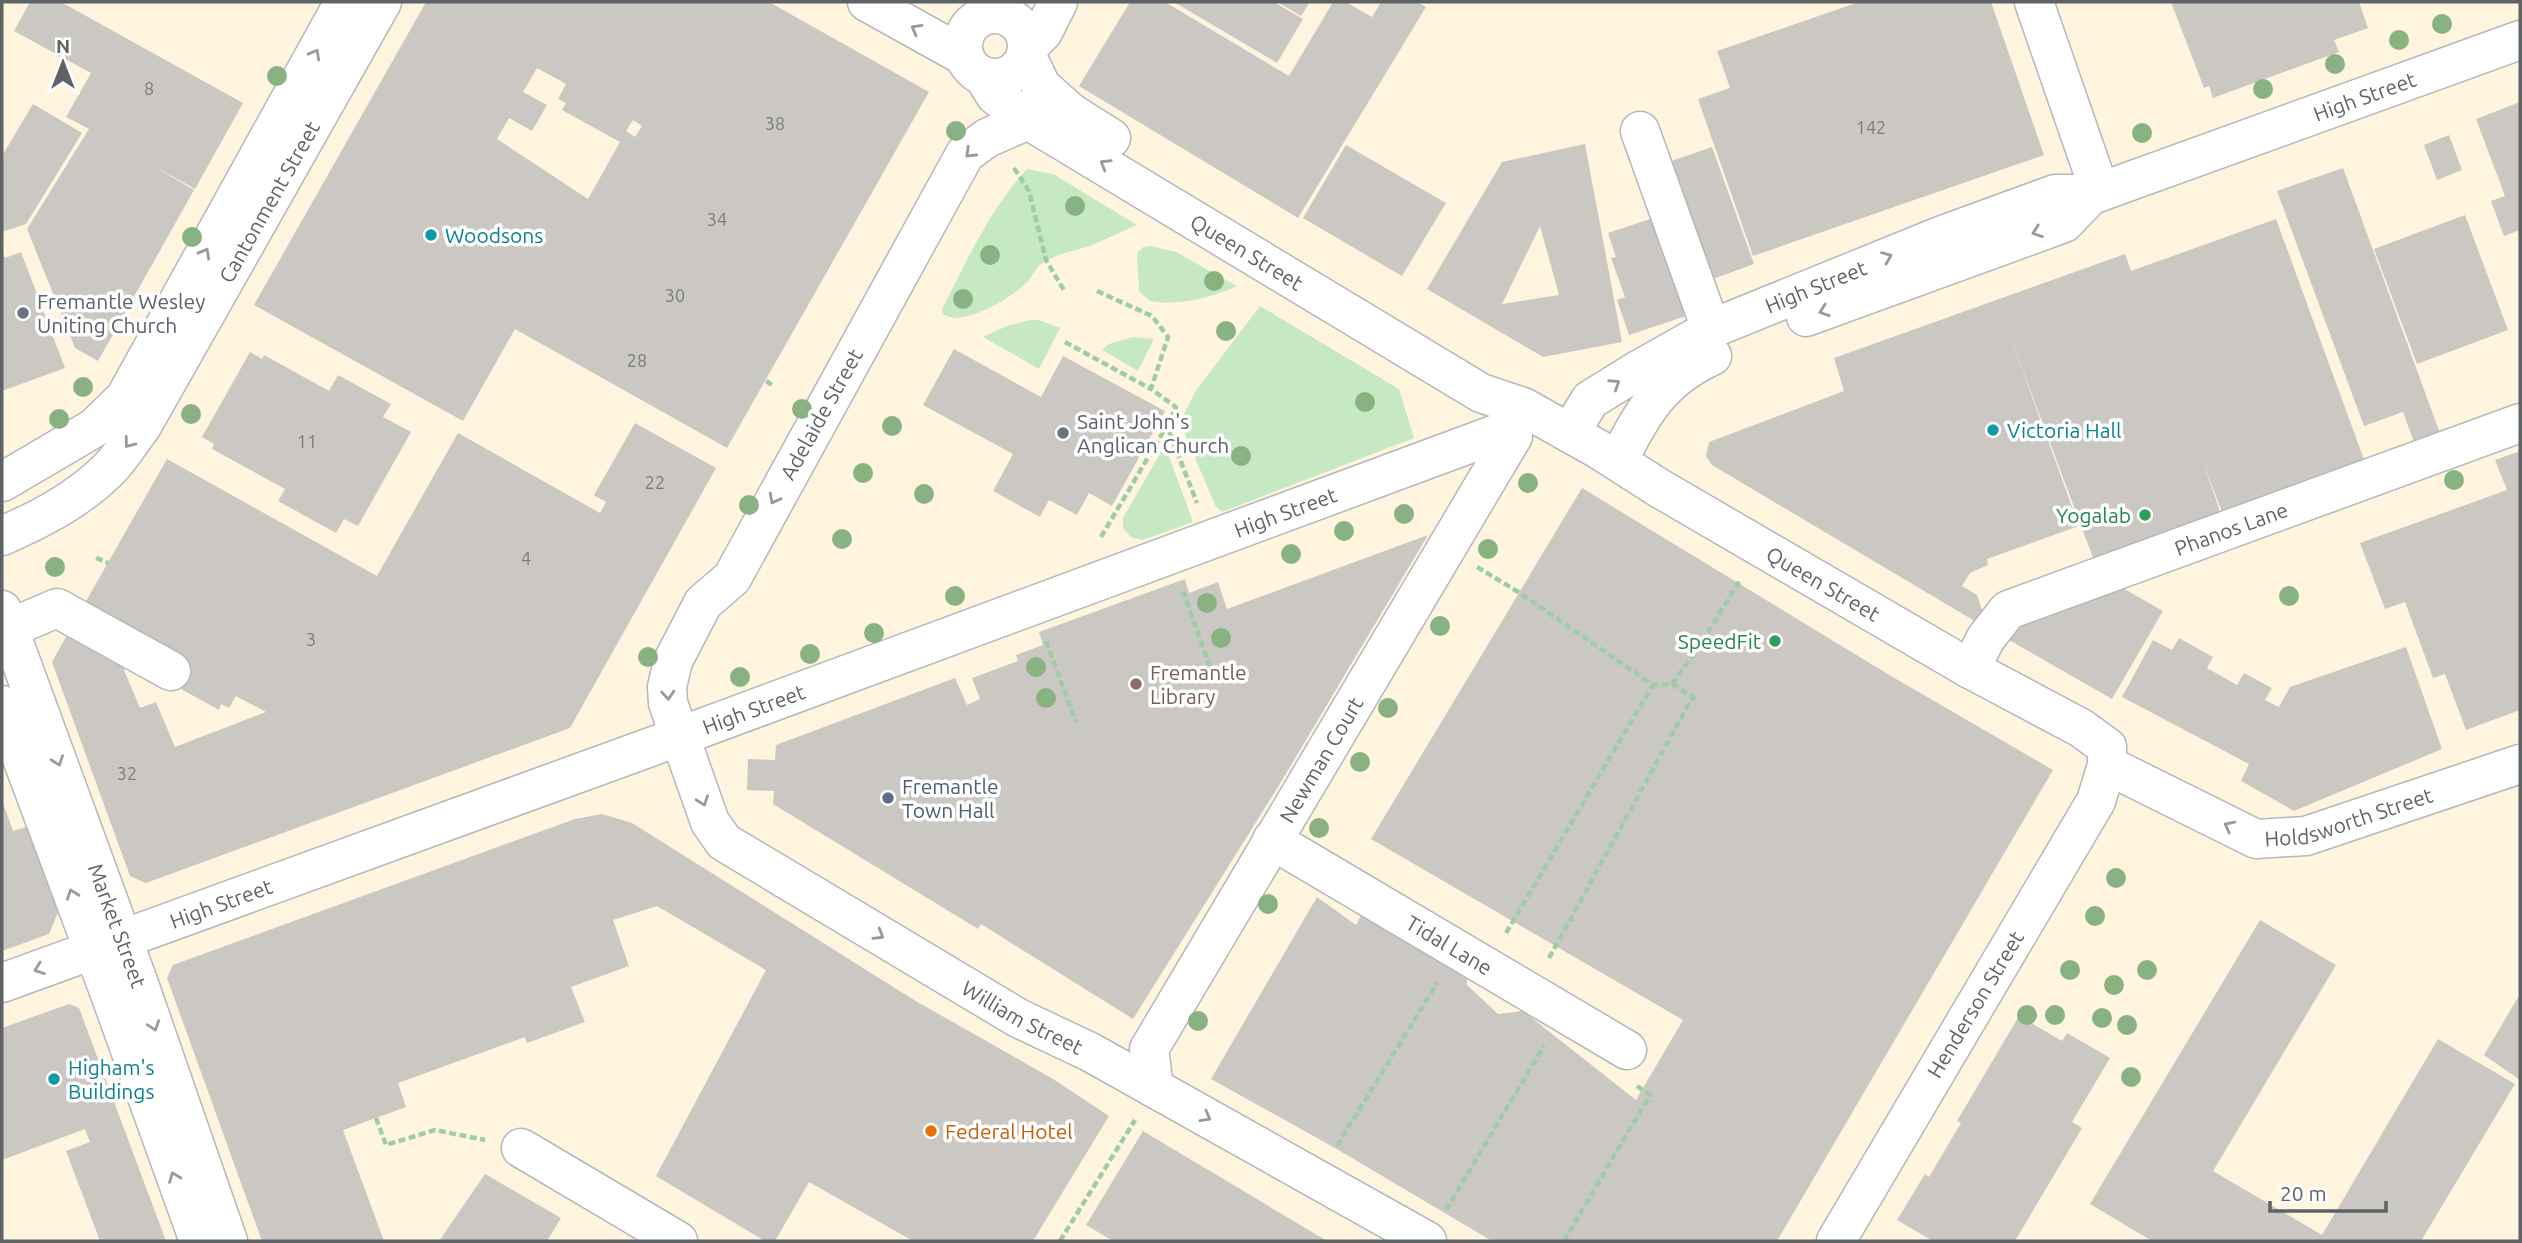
<svg xmlns="http://www.w3.org/2000/svg" width="2522" height="1243" viewBox="0 0 2522 1243" font-family="Ubuntu,sans-serif">
<rect width="100%" height="100%" fill="#f0ede7"/>
<path fill="#fff4dd" d="M2,2H2520V1241H2Z"/>
<path fill="#c6e8c3" d="M1027,169L1053,174L1137,225C1122,231 1107,239 1092,245C1077,250 1060,253 1046,261C1035,266 1033,277 1024,285C1009,299 962,328 943,314L942,309C967,261 989,210 1027,169Z
M1151,246L1176,252L1237,286C1210,298 1180,306 1150,301L1139,291L1137,253L1143,247Z
M1260,306L1399,389L1414,438L1222,512L1215,505L1180,422L1195,392Z
M1030,320H1039L1060,328L1039,369L983,337L1007,326Z
M1133,337L1154,339L1138,371L1102,350L1109,344Z
M1165,445L1193,522L1143,540L1131,537L1123,528V518Z"/>
<path fill="#cbc8c3" fill-rule="evenodd" d="M30,2H61L243,103L195,189L150,164L194,190L98,361L75,348L27,229L89,129L66,117L91,73L14,31Z
M426,2H769L929,92L727,448L515,329L463,421L254,305ZM537,68L566,84L558,99L566,103L562,110L620,142L588,199L497,139L509,118L532,131L547,105L523,92ZM633,120L642,126L635,137L626,131Z
M1130,2H1165L1289,76L1333,2H1346L1372,17L1381,2H1417L1426,7L1298,218L1079,86Z
M1174,2H1274L1303,19L1277,63Z
M1277,2H1310L1301,16Z
M1859,2H1991L2044,155L1753,256L1698,99L1730,88L1717,51Z
M2171,2H2359L2368,28L2334,40L2339,52L2213,98L2209,86L2204,88Z
M2520,102V230L2504,236L2491,201L2505,196L2476,119Z
M33,104L82,133L26,224L2,232V156Z
M2449,135L2462,170L2437,180L2424,145Z
M1585,144L1622,342L1543,357L1427,289L1502,162ZM1540,226L1559,295L1502,304Z
M1346,145L1446,203L1402,276L1303,218Z
M1712,147L1754,264L1702,283L1660,165Z
M2343,168L2441,436L2415,445L2403,412L2364,426L2277,191Z
M1662,215L1695,313L1629,335L1617,300L1625,297L1611,258L1616,257L1608,233Z
M2465,215L2508,330L2417,364L2374,249Z
M2276,219L2366,465L2224,517L2203,462L2222,517L2095,563L2010,336L2079,526L1987,559L1988,565L1970,573L1962,586L1977,595L1985,619L1983,626L1712,465L1706,456L1709,442L1844,391L1834,358L2125,254L2131,271Z
M2,250L5,258L21,252L65,368L2,391Z
M954,349L1041,397L1063,356L1165,411L1112,506L1089,493L1077,515L1049,500L1040,517L993,491L1013,454L923,405Z
M250,352L262,359L264,355L329,391L338,375L391,404L383,417L411,432L358,526L344,519L336,533L278,501L285,489L212,449L214,444L202,437Z
M635,423L716,468L570,728L146,883L130,876L52,662L72,626L131,659L124,670L140,708L156,702L175,747L266,712L236,696L229,708L221,704L219,710L181,689L184,685L81,610L167,459L377,576L458,433L600,513L606,502L594,495Z
M2520,451V710L2466,730L2445,674L2433,678L2405,602L2385,609L2360,543L2507,490L2495,460Z
M1582,488L1886,673L2053,770L1777,1241H1492L1335,1148L1211,1079L1317,897L1356,925L1364,909L1467,974V985L1498,1014L1523,1011L1636,1100L1683,1020L1371,839Z
M1428,535L1278,787L1133,1019L981,924L978,929L773,804L774,791L747,790L748,759L775,760L776,745L955,678L967,705L980,699L972,678L1018,661L1016,655L1043,645L1039,632L1185,579L1189,593L1218,582L1227,609Z
M2114,583L2163,611L2112,699L2009,640L2025,614Z
M2179,638L2213,657L2207,668L2237,685L2244,673L2272,688L2265,700L2279,707L2290,687L2406,647L2442,749L2294,811L2241,781L2249,764L2122,697L2153,640L2172,650Z
M2,800L13,831L29,826L59,910L49,934L2,951Z
M602,814L632,823L914,1000L1053,1079L1109,1116L1033,1241H913L809,1182L775,1241H765L656,1176L766,970L657,906L613,920L629,966L571,987L585,1022L527,1043L525,1037L398,1083L406,1107L343,1130L384,1241H262L167,978L173,965L575,819Z
M2260,920L2336,965L2213,1171L2322,1235L2438,1039L2515,1084L2421,1241H2152L2090,1204Z
M2520,994V1080L2484,1055Z
M69,1004L79,1008L166,1241H100L66,1151L90,1142L85,1129L2,1160V1028Z
M2019,1016L2062,1041L2067,1033L2110,1058L2072,1122L2082,1128L2015,1241H1933L1897,1220L1925,1174L1929,1177L1961,1123L1957,1121Z
M1143,1131L1327,1241H1113L1086,1225Z
M485,1174L561,1218L547,1241H439Z"/>
<g fill="none" stroke-linecap="round" stroke-linejoin="round">
<g stroke="#b4b7bb" stroke-width="41">
<g id="minor">
<path d="M867,2L964,56"/>
<path d="M2034,2L2100,192"/>
<circle cx="995" cy="46" r="32"/>
<path d="M1027,48L1043,32L1058,2"/>
<path d="M1026,54L1041,86L1070,112L1111,138"/>
<path id="s1" d="M984,77L995,95L1028,120L1481,393L1523,407L1598,449L1659,488L1970,669L2081,728L2107,747V765L2096,801L1836,1241"/>
<path id="s2" d="M1028,120L987,138L965,154L732,578L703,603L673,661L667,687L668,703L710,822L724,842L1018,1018L1090,1052L1427,1241"/>
<path d="M1640,131L1711,329"/>
<path d="M1806,317L2064,223L2092,194"/>
<path id="s3" d="M1570,433L1590,400L1640,369L1711,329L1940,236L2055,194H2092L2100,192L2520,40"/>
<path d="M1618,461C1642,413 1661,379 1712,356"/>
<path d="M2,482L94,428L125,398L344,2"/>
<path id="s4" d="M2,536C41,519 78,500 109,469C121,457 131,440 142,426L382,2"/>
<path id="s5" d="M2,610L139,984L228,1241"/>
<path d="M8,629L57,608L171,671"/>
<path id="s6" d="M1970,669L1986,638L2008,610L2520,423"/>
<path d="M2,705L110,994L199,1241"/>
<path id="s7" d="M2107,765L2256,839L2306,836L2520,764"/>
<path id="s8" d="M1272,840L1627,1050"/>
<path id="s9" d="M2,983L667,741L1504,431"/>
<path id="s10" d="M1154,1088L1149,1049L1155,1039L1513,436"/>
<path d="M521,1148L678,1241"/>
</g>
</g>
<path stroke="#9ccda6" stroke-width="4.5" stroke-dasharray="7 3.5" stroke-linecap="butt" d="M1014,168L1029,191L1046,260L1065,292
M1097,291L1152,316L1168,337L1151,389L1176,407L1167,426L1197,503
M1065,342L1151,389
M766,381L774,386
M1101,537L1166,427
M96,558L108,563
M1477,567L1520,593L1653,685L1672,684L1698,701
M1183,591L1211,670
M1046,641L1076,722
M1672,684L1699,647L1740,580
M1506,933L1653,685
M1549,958L1692,698
M376,1118L386,1145L435,1130L485,1140
M1337,1146L1437,983
M1446,1210L1544,1046
M1060,1241L1135,1120
M1564,1241L1650,1095L1637,1086"/>
<use href="#minor" stroke="#fff" stroke-width="38"/>
</g>
<g fill="#89b283">
<circle cx="2442" cy="24" r="10"/>
<circle cx="2399" cy="40" r="10"/>
<circle cx="2335" cy="64" r="10"/>
<circle cx="277" cy="76" r="10"/>
<circle cx="2263" cy="89" r="10"/>
<circle cx="956" cy="131" r="10"/>
<circle cx="2142" cy="133" r="10"/>
<circle cx="1075" cy="206" r="10"/>
<circle cx="192" cy="237" r="10"/>
<circle cx="990" cy="255" r="10"/>
<circle cx="1214" cy="281" r="10"/>
<circle cx="963" cy="299" r="10"/>
<circle cx="1226" cy="331" r="10"/>
<circle cx="83" cy="387" r="10"/>
<circle cx="1365" cy="402" r="10"/>
<circle cx="802" cy="409" r="10"/>
<circle cx="191" cy="414" r="10"/>
<circle cx="59" cy="419" r="10"/>
<circle cx="892" cy="426" r="10"/>
<circle cx="1241" cy="456" r="10"/>
<circle cx="863" cy="473" r="10"/>
<circle cx="2454" cy="480" r="10"/>
<circle cx="1528" cy="483" r="10"/>
<circle cx="924" cy="494" r="10"/>
<circle cx="749" cy="505" r="10"/>
<circle cx="1404" cy="514" r="10"/>
<circle cx="1344" cy="531" r="10"/>
<circle cx="842" cy="539" r="10"/>
<circle cx="1488" cy="549" r="10"/>
<circle cx="1291" cy="554" r="10"/>
<circle cx="55" cy="567" r="10"/>
<circle cx="955" cy="596" r="10"/>
<circle cx="2289" cy="596" r="10"/>
<circle cx="1207" cy="603" r="10"/>
<circle cx="1440" cy="626" r="10"/>
<circle cx="874" cy="633" r="10"/>
<circle cx="1221" cy="638" r="10"/>
<circle cx="810" cy="654" r="10"/>
<circle cx="648" cy="657" r="10"/>
<circle cx="1036" cy="667" r="10"/>
<circle cx="740" cy="677" r="10"/>
<circle cx="1046" cy="698" r="10"/>
<circle cx="1388" cy="708" r="10"/>
<circle cx="1360" cy="762" r="10"/>
<circle cx="1319" cy="828" r="10"/>
<circle cx="2116" cy="878" r="10"/>
<circle cx="1268" cy="904" r="10"/>
<circle cx="2095" cy="916" r="10"/>
<circle cx="2070" cy="970" r="10"/>
<circle cx="2147" cy="970" r="10"/>
<circle cx="2114" cy="985" r="10"/>
<circle cx="2027" cy="1015" r="10"/>
<circle cx="2055" cy="1015" r="10"/>
<circle cx="2102" cy="1018" r="10"/>
<circle cx="1198" cy="1021" r="10"/>
<circle cx="2127" cy="1025" r="10"/>
<circle cx="2131" cy="1077" r="10"/>
</g>
<defs><path id="oneway-chevron" d="M-2-3.5L2.5 0L-2 3.5" fill="none" stroke-width="1.6" stroke-linecap="round" stroke-linejoin="round" transform="scale(1.75)"/></defs>
<g stroke="#969a9c">
<use href="#oneway-chevron" transform="translate(916 29) rotate(-151)"/>
<use href="#oneway-chevron" transform="translate(315 54) rotate(-61)"/>
<use href="#oneway-chevron" transform="translate(970 153) rotate(135)"/>
<use href="#oneway-chevron" transform="translate(1105 164) rotate(-149)"/>
<use href="#oneway-chevron" transform="translate(2037 232) rotate(160)"/>
<use href="#oneway-chevron" transform="translate(205 253) rotate(-61)"/>
<use href="#oneway-chevron" transform="translate(1887 257) rotate(-22)"/>
<use href="#oneway-chevron" transform="translate(1824 311) rotate(160)"/>
<use href="#oneway-chevron" transform="translate(1615 384) rotate(-33)"/>
<use href="#oneway-chevron" transform="translate(129 443) rotate(127)"/>
<use href="#oneway-chevron" transform="translate(774 499) rotate(118)"/>
<use href="#oneway-chevron" transform="translate(668 695) rotate(86)"/>
<use href="#oneway-chevron" transform="translate(58 761) rotate(70)"/>
<use href="#oneway-chevron" transform="translate(703 801) rotate(70)"/>
<use href="#oneway-chevron" transform="translate(2229 826) rotate(-153)"/>
<use href="#oneway-chevron" transform="translate(72 894) rotate(-110)"/>
<use href="#oneway-chevron" transform="translate(879 935) rotate(31)"/>
<use href="#oneway-chevron" transform="translate(39 969) rotate(160)"/>
<use href="#oneway-chevron" transform="translate(154 1026) rotate(71)"/>
<use href="#oneway-chevron" transform="translate(1206 1117) rotate(29)"/>
<use href="#oneway-chevron" transform="translate(174 1177) rotate(-111)"/>
</g>
<g fill="#0f9aa8" stroke="#fff" stroke-width="2.5">
<circle cx="431" cy="235" r="7"/>
<circle cx="1993" cy="430" r="7"/>
<circle cx="54" cy="1079" r="7"/>
</g>
<g fill="#6b7280" stroke="#fff" stroke-width="2.5">
<circle cx="23" cy="313" r="7"/>
<circle cx="1063" cy="433" r="7"/>
</g>
<g fill="#2e9e5b" stroke="#fff" stroke-width="2.5">
<circle cx="2145" cy="515" r="7"/>
<circle cx="1775" cy="641" r="7"/>
</g>
<circle fill="#8d6e63" stroke="#fff" stroke-width="2.5" cx="1136" cy="684" r="7"/>
<circle fill="#5c6f8a" stroke="#fff" stroke-width="2.5" cx="888" cy="798" r="7"/>
<circle fill="#e8710a" stroke="#fff" stroke-width="2.5" cx="931" cy="1131" r="7"/>
<g text-anchor="middle" dominant-baseline="central" stroke-width="7" stroke-linejoin="round" paint-order="stroke">
<g font-size="18" fill="#797c7e">
<text x="149" y="88">8</text>
<text x="775" y="123">38</text>
<text x="1871" y="127">142</text>
<text x="717" y="219">34</text>
<text x="675" y="295">30</text>
<text x="637" y="360">28</text>
<text x="307" y="441">11</text>
<text x="655" y="482">22</text>
<text x="526" y="558">4</text>
<text x="311" y="639">3</text>
<text x="127" y="773">32</text>
</g>
<g font-size="21" fill="#5e6367" stroke="#fff">
<text stroke="none"><textPath href="#s3" startOffset="875">High Street</textPath></text>
<text stroke="none"><textPath href="#s4" startOffset="439">Cantonment Street</textPath></text>
<text stroke="none"><textPath href="#s1" startOffset="318">Queen Street</textPath></text>
<text stroke="none"><textPath href="#s3" startOffset="292">High Street</textPath></text>
<text transform="translate(821 414) rotate(-61)">Adelaide Street</text>
<text stroke="none"><textPath href="#s9" startOffset="1367">High Street</textPath></text>
<text stroke="none"><textPath href="#s6" startOffset="308">Phanos Lane</textPath></text>
<text stroke="none"><textPath href="#s1" startOffset="984">Queen Street</textPath></text>
<text stroke="none"><textPath href="#s9" startOffset="800">High Street</textPath></text>
<text stroke="none"><textPath href="#s10" startOffset="376">Newman Court</textPath></text>
<text stroke="none"><textPath href="#s7" startOffset="262">Holdsworth Street</textPath></text>
<text stroke="none"><textPath href="#s9" startOffset="233">High Street</textPath></text>
<text stroke="none"><textPath href="#s5" startOffset="336">Market Street</textPath></text>
<text stroke="none"><textPath href="#s8" startOffset="206">Tidal Lane</textPath></text>
<text transform="translate(1975 1004) rotate(-59)">Henderson Street</text>
<text stroke="none"><textPath href="#s2" startOffset="1199">William Street</textPath></text>
</g>
<g font-size="21" fill="#0d838f" stroke="#fff" text-anchor="start">
<text x="445" y="235">Woodsons</text>
<text x="2007" y="430">Victoria Hall</text>
<text x="68" y="1067">Higham's<tspan x="68" dy="24">Buildings</tspan></text>
</g>
<g font-size="21" fill="#5b616d" stroke="#fff" text-anchor="start">
<text x="37" y="301">Fremantle Wesley<tspan x="37" dy="24">Uniting Church</tspan></text>
<text x="1077" y="421">Saint John's<tspan x="1077" dy="24">Anglican Church</tspan></text>
</g>
<g font-size="21" fill="#27864d" stroke="#fff" text-anchor="end">
<text x="2131" y="515">Yogalab</text>
<text x="1761" y="641">SpeedFit</text>
</g>
<g font-size="21" fill="#785e54" stroke="#fff" text-anchor="start">
<text x="1150" y="672">Fremantle<tspan x="1150" dy="24">Library</tspan></text>
</g>
<g font-size="21" fill="#4e5e75" stroke="#fff" text-anchor="start">
<text x="902" y="786">Fremantle<tspan x="902" dy="24">Town Hall</tspan></text>
</g>
<g font-size="21" fill="#c56008" stroke="#fff" text-anchor="start">
<text x="945" y="1131">Federal Hotel</text>
</g>
</g>
<rect width="2522" height="1243" fill="none" stroke="#5e6367" stroke-width="7"/>
<g transform="translate(63 63)" stroke="#ffffff" stroke-width="5" paint-order="stroke">
<path d="M0-5L12 26L0 18L-12 26Z" fill="#5e6367"/>
<text y="-10" font-size="19" font-weight="bold" text-anchor="middle" fill="#5e6367">N</text>
</g>
<path d="M2270 1201v10h116v-10" fill="none" stroke="#5e6367" stroke-width="3.5"/>
<text x="2280" y="1201" font-size="21" fill="#5e6367" stroke="#ffffff" stroke-width="5" paint-order="stroke">20 m</text>
</svg>
